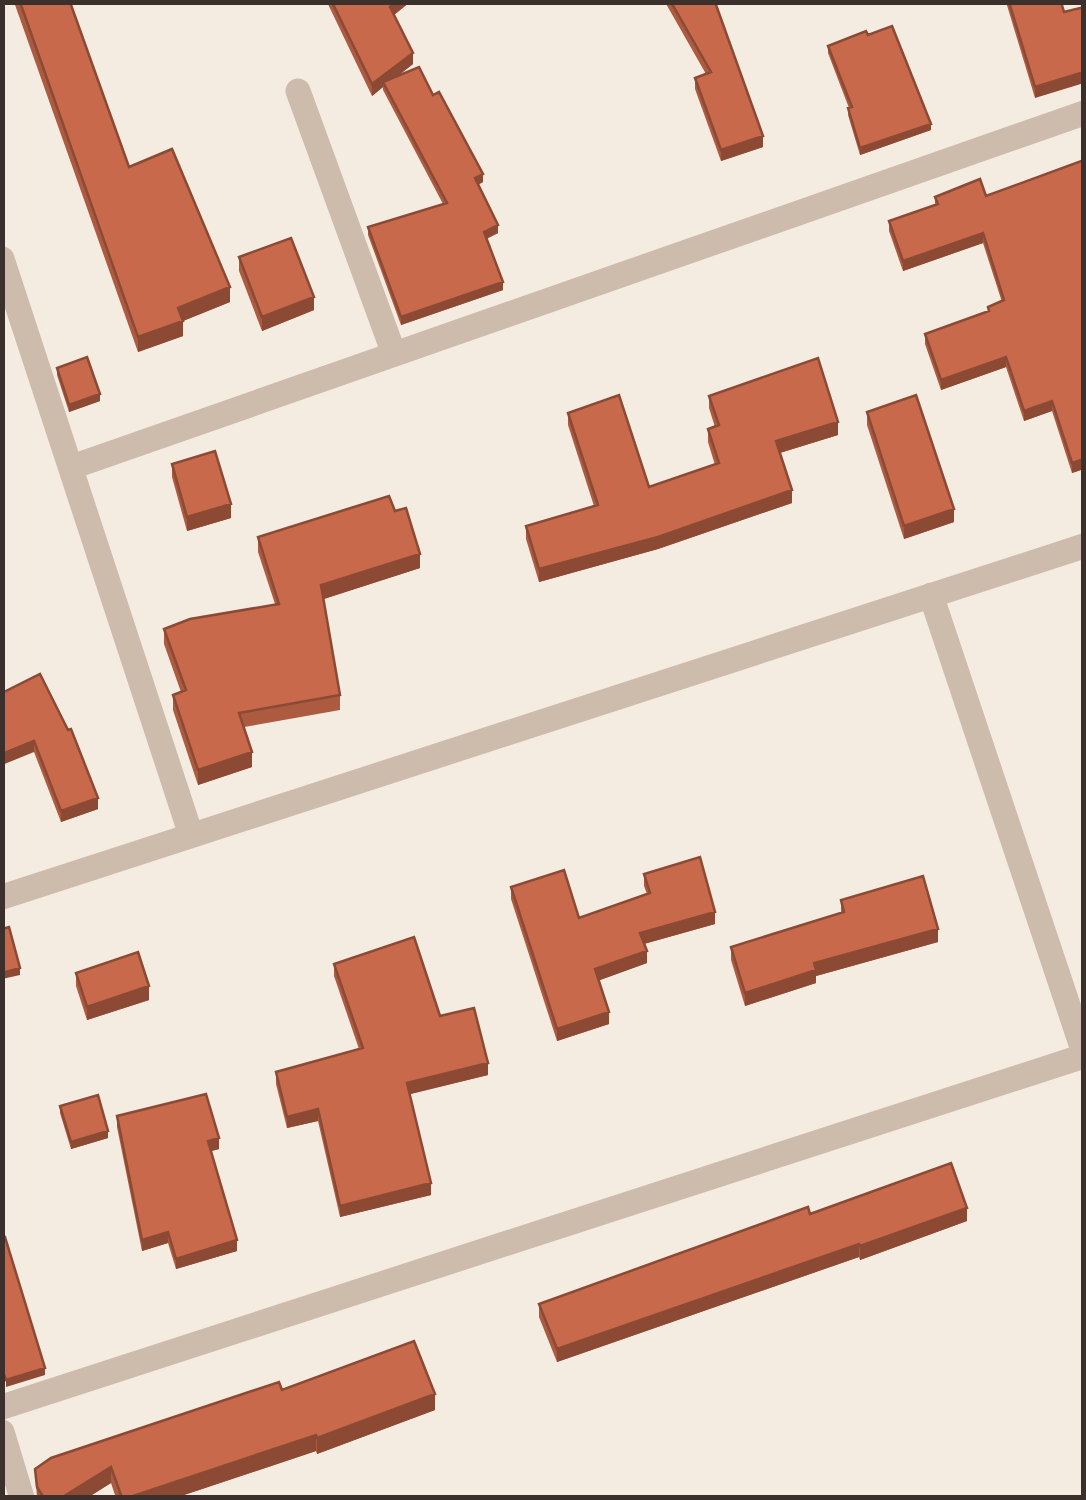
<svg xmlns="http://www.w3.org/2000/svg" width="1086" height="1500" viewBox="0 0 1086 1500" font-family="Roboto,sans-serif">
<rect width="100%" height="100%" fill="#f4ebe1"/>
<g fill="none" stroke-linecap="round" stroke-linejoin="round">
<path stroke="#cdbbac" stroke-width="25" d="M298,91L394,354
M2,259L191,835
M72,467L1084,113
M931,595L1084,1053
M2,897L1084,546
M2,1407L1084,1056
M2,1432L22,1498"/>
</g>
<path fill="#ac5a40" d="M14,2H70L129,167L230,302L183,321V336L138,352Z
M327,2H410L394,15L413,64L396,77L433,95L483,182L478,185L498,233L486,239L503,290L401,325L368,235V227L443,204L383,90V87L372,96Z
M665,2H715L763,147L721,161L695,89V78L706,74Z
M1006,2H1061L1035,98Z
M868,35L931,130L860,155L848,115L849,108L828,53V46Z
M1084,160V469L1072,473L1052,411L1024,421L1006,367L941,390L925,344V334L988,311V307L1002,302L983,243L903,271L889,231V221L935,205V197L986,196Z
M239,257L314,310L262,331L239,271Z
M57,368L100,401L69,412L57,375Z
M709,396L838,435L780,453L792,503L658,549L539,582L526,539V526L594,506L568,425V413L649,487L715,465L708,442V429L715,427L709,408Z
M867,412L954,522L904,539L867,425Z
M172,464L231,518L187,531L172,477Z
M395,511L420,568L323,599L340,695V710L244,727L252,767L198,785L173,710V695L181,692L164,644V629L275,604L258,552V537Z
M2,693L98,809L61,822L34,752Z
M644,874L715,924L644,944L647,963L599,980L609,1024L557,1041L511,899V887L579,918L647,894L644,886Z
M841,900L938,942L816,976V983L745,1006L731,960V947L841,913Z
M334,964L440,1016L488,1075L409,1094L431,1195L340,1217L318,1121L287,1128L276,1084V1072L359,1049L334,976Z
M76,973L149,1000L87,1020L76,986Z
M60,1106L108,1138L71,1149L60,1113Z
M117,1116L219,1149L211,1151L237,1251L176,1269L168,1243L142,1251L117,1127Z
M810,1214L967,1221L860,1260L859,1257L557,1362L539,1317V1304Z
M282,1390L435,1410L317,1454L316,1451L175,1498H116L111,1483L87,1498H37L35,1469Z"/>
<path fill="#8c4a34" d="M395,2H410L390,18V7Z
M413,53V64L385,86L383,82V87L372,96V84Z
M1084,72V83L1035,98V87Z
M931,124V130L860,155V148Z
M763,136V147L721,161V150Z
M483,174V182L475,186V178Z
M498,225V233L484,240V232Z
M983,233V243L903,271V261Z
M503,282V290L401,325V317Z
M230,287V302L178,323V308Z
M314,297V310L262,331V317Z
M183,321V336L138,352V337Z
M1006,357V367L941,390V380Z
M100,394V401L69,412V405Z
M1052,401V411L1024,421V411Z
M838,422V435L776,454V441Z
M1084,459V469L1072,473V463Z
M792,490V503L658,549L539,582V569Z
M231,504V518L187,531V517Z
M954,509V522L904,539V526Z
M420,554V568L321,600V585Z
M34,741V752L2,765V754Z
M252,752V767L198,785V770Z
M98,798V809L61,822V811Z
M715,912V924L640,945V933Z
M938,929V942L816,976V983L745,1006V993L814,963Z
M647,951V963L595,982V969Z
M20,968V975L2,979V973Z
M149,986V1000L87,1020V1007Z
M609,1012V1024L557,1041V1029Z
M488,1063V1075L407,1095V1083Z
M318,1109V1121L287,1128V1117Z
M108,1131V1138L71,1149V1142Z
M219,1138V1149L208,1152V1141Z
M431,1183V1195L340,1217V1206Z
M967,1208V1221L860,1260V1246Z
M168,1232V1243L142,1251V1240Z
M237,1240V1251L176,1269V1259Z
M859,1244V1257L557,1362V1349Z
M45,1368V1375L6,1387V1380Z
M435,1394V1410L317,1454V1438Z
M316,1435V1451L175,1498H127Z
M111,1467V1483L87,1498H61Z"/>
<path fill="#c8694b" stroke="#8c4a34" stroke-width="2.5" d="M20,2H70L129,167L172,149L230,287L178,308L183,321L138,337Z
M332,2H395L390,7L413,53L372,84Z
M671,2H715L763,136L721,150L695,78L711,72Z
M1009,2H1061L1064,12L1084,7V72L1035,87Z
M892,26L931,124L860,148L848,108L852,107L828,46L866,31L868,35Z
M419,67L433,95L439,92L483,174L475,178L498,225L484,232L503,282L401,317L368,227L447,203L383,82Z
M1084,160V459L1072,463L1052,401L1024,411L1006,357L941,380L925,334L989,311L988,307L1004,300L983,233L903,261L889,221L938,204L935,197L980,179L986,196Z
M291,238L314,297L262,317L239,257Z
M87,357L100,394L69,405L57,368Z
M818,358L838,422L776,441L792,490L658,537L539,569L526,526L598,505L568,413L619,395L649,487L719,463L708,429L719,425L709,396Z
M916,395L954,509L904,526L867,412Z
M215,451L231,504L187,517L172,464Z
M389,496L395,511L406,508L420,554L321,585L340,695L239,713L252,752L198,770L173,695L186,690L164,629L190,619L279,604L258,537Z
M40,674L68,730L71,729L98,798L61,811L34,741L2,754V693Z
M700,857L715,912L640,933L647,951L595,969L609,1012L557,1029L511,887L564,870L579,918L650,893L644,874Z
M923,876L938,929L814,963L816,970L745,993L731,947L844,912L841,900Z
M9,927L20,968L2,973V929Z
M414,937L440,1016L474,1008L488,1063L407,1083L431,1183L340,1206L318,1109L287,1117L276,1072L363,1048L334,964Z
M138,952L149,986L87,1007L76,973Z
M206,1094L219,1138L208,1141L237,1240L176,1259L168,1232L142,1240L117,1116Z
M98,1095L108,1131L71,1142L60,1106Z
M951,1163L967,1208L860,1246L859,1244L557,1349L539,1304L808,1207L810,1214Z
M5,1237L45,1368L6,1380L2,1369V1238Z
M414,1341L435,1394L317,1438L316,1435L127,1498H122L111,1467L61,1498H44L37,1487L35,1469L51,1458L279,1382L282,1390Z"/>
<rect width="1086" height="1500" fill="none" stroke="#3b302b" stroke-width="10"/>
</svg>
